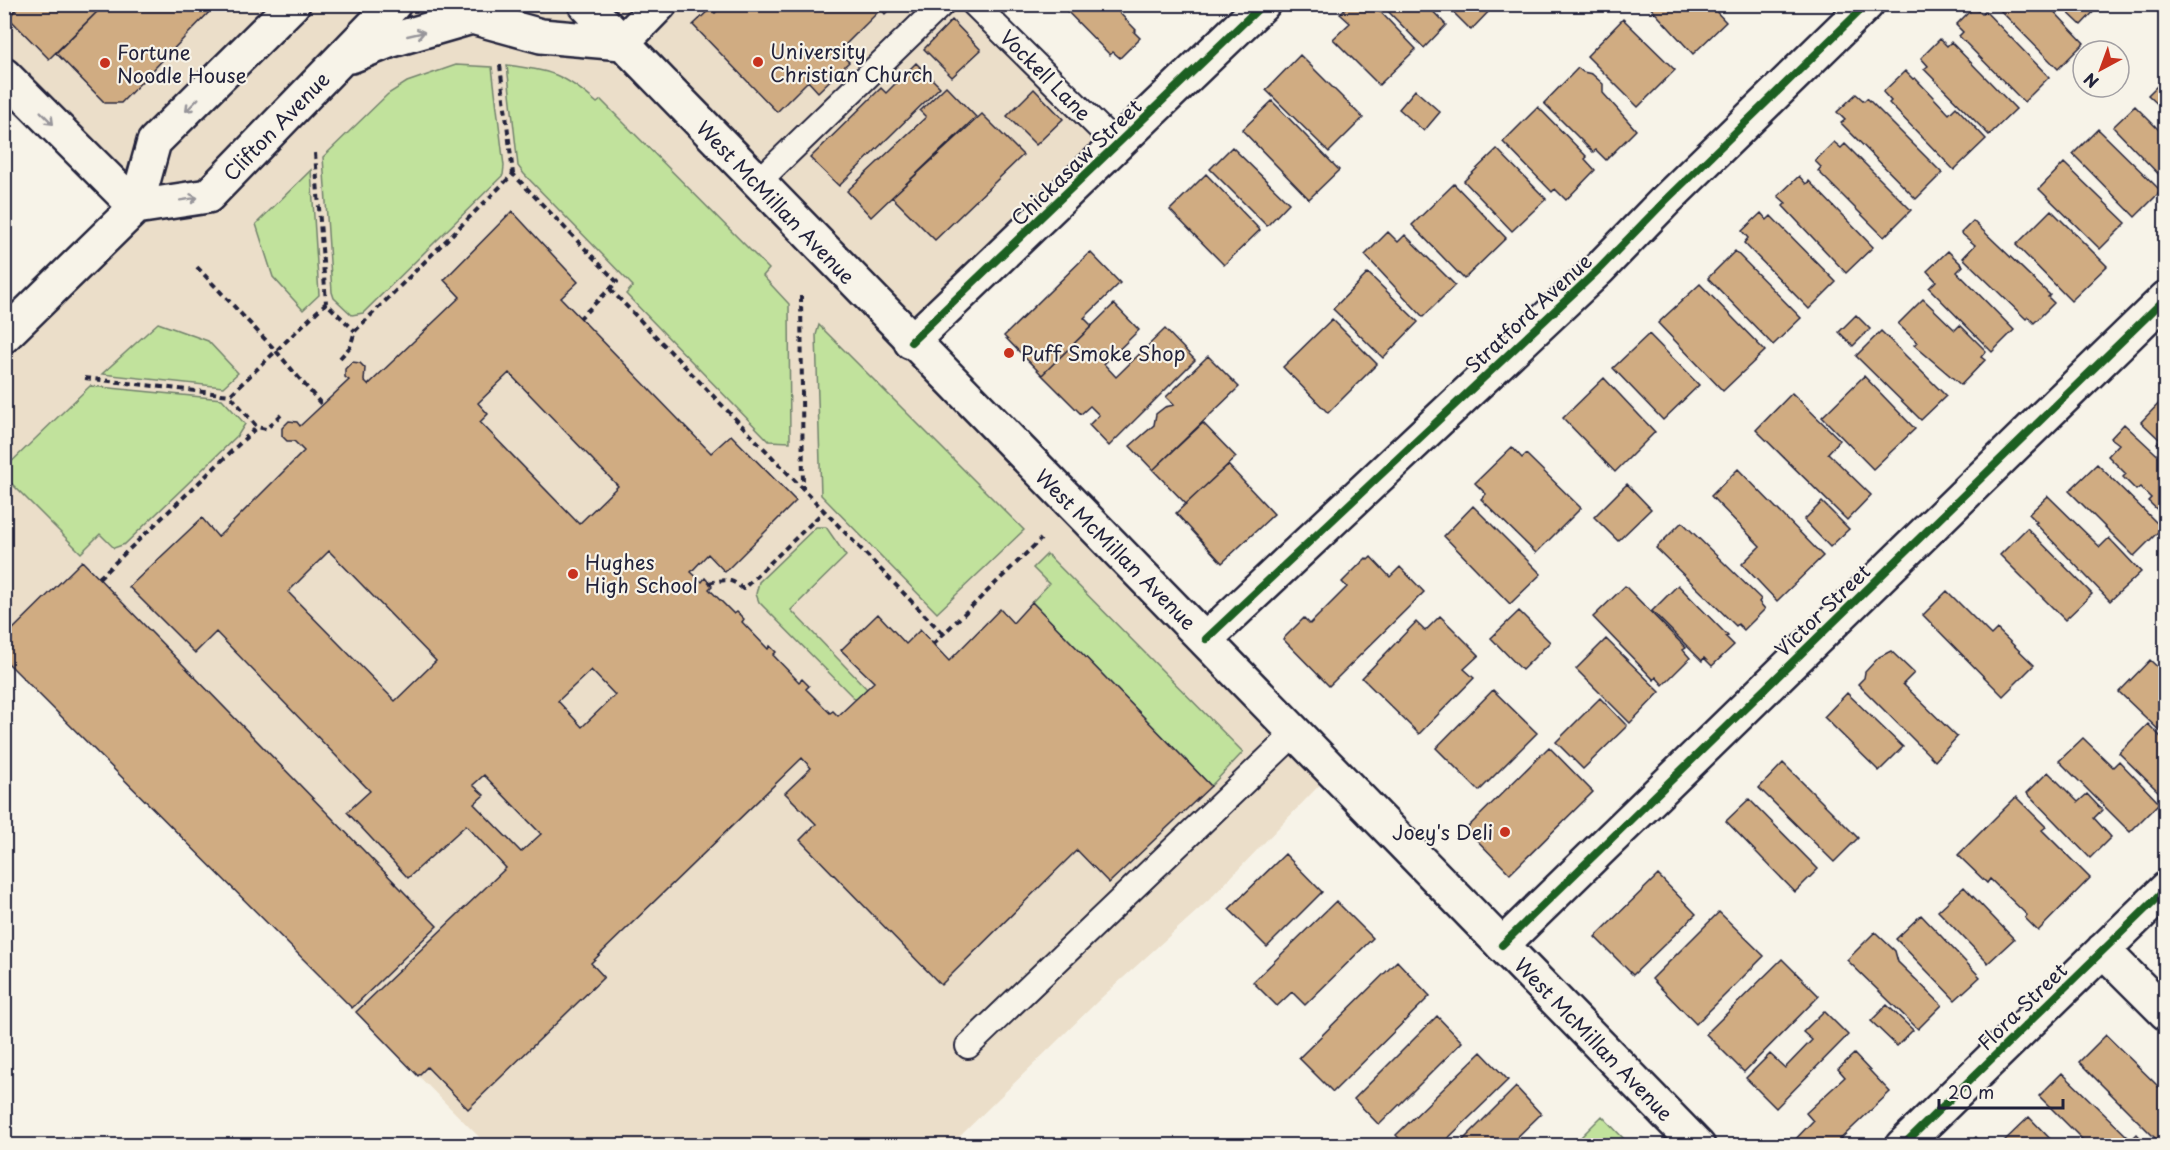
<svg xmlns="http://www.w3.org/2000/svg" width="2170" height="1150" viewBox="0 0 2170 1150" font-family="'Playpen Sans',sans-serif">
<rect width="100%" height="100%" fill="#f7f3e8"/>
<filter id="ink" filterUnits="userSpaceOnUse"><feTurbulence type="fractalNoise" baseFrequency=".0167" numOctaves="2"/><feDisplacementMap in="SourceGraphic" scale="12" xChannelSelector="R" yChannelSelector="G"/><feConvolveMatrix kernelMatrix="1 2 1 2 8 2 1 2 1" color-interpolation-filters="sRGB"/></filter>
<g filter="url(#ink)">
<path fill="#ebdec9" d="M4,5H974L1118,146L911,342L1334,770L1209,900L1101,998L951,1145H487L5,659V336L136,207L5,74Z"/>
<path fill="#c1e29c" stroke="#72826c" stroke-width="1.5" d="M456,65L492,67L504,166L503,175L363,313L352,315L334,298L332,292L323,157L388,94L407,82Z
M507,65C551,71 563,73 597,103L601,100L769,269L763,276L789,304L790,442L769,441L626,294L633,286L524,174L518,166Z
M311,170L319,295L303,310L273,277L256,224Z
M158,323L208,341L238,373L223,387L102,374Z
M819,325L1024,530L937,613L821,495L816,335Z
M90,386L222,399L245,424L238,435L125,544L114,548L100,534L81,553L5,477V468Z
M816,527H826L846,556L791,610L867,689L856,700L759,602L756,594L759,582Z
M1047,554L1243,752L1211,786L1032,602L1049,584L1033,568Z
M1602,1116L1625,1140L1624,1145H1573Z"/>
<path fill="#d0ac82" stroke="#22223b" stroke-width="1.5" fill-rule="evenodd" d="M4,4H21L10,16L4,11Z
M21,4H105L49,59L8,17Z
M105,4H217L121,103H105L56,53Z
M724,4H895L885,14L881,9L838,52L849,62L818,92L808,81L777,112L693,25L710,9L715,13Z
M1060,4H1111L1136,30L1134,32L1140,38L1120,58L1113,52L1110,55Z
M1349,4H1373L1416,49L1379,85L1333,39L1350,23L1340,14Z
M1381,4H1426L1446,25L1424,48Z
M1445,4H1495V5L1471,30Z
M1647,4H1709L1726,22L1693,54Z
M1994,4H2047L2084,43L2058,69Z
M2059,4H2101L2081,25Z
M1974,7L1982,14L1985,11L2049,77L2024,102L1959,36L1963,32L1956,25Z
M1623,19L1675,70L1638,107L1587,56Z
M952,20L981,50L952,77L924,49Z
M1940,39L1947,46L1951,42L2016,109L1989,135L1924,69L1928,66L1921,58Z
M1300,55L1363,118L1329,152L1266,90Z
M916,63L940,87L839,186L810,158L881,88L886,93Z
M1578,68L1583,72L1592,74L1603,84V93L1636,130L1606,160L1596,150L1593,152L1544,103Z
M1905,71L1913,79L1915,78L1949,114L1956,107L1986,139L1954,170L1889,103L1891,101L1883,92Z
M2166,77V112L2148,95Z
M946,86L976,117L871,217L847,191L926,117L920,111Z
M1034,89L1063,119L1036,145L1007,116Z
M1415,90L1440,112L1424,131L1399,109Z
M1856,94L1864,101L1867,98L1942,173L1916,199L1841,123L1845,120L1837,112Z
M1272,101L1339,170L1309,199L1242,130Z
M2135,106L2161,132L2166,128V182L2113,127Z
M1538,107L1587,157L1585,159L1595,170L1566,200L1555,189L1552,192L1503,142Z
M982,114L1023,155L935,240L892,197Z
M2098,129L2161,191L2135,217L2073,154Z
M1834,142L1841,148L1845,144L1911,210L1884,237L1818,171L1821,167L1815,161Z
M1232,147L1289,203L1267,226L1210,169Z
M1497,149L1546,199L1512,231L1464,181Z
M2064,163L2126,223L2100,249L2039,189Z
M1206,174L1260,230L1224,265L1170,210Z
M1799,176L1806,184L1809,181L1873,247L1846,273L1783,206L1786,203L1778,196Z
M1454,184L1506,238L1464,279L1412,225Z
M2051,210L2107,266L2071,301L2016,245Z
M512,211L578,282L561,298L711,453L731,435L796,501L725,572L708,554L691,572L702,582L705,578L712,586L709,589L734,614L737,612L744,619L742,622L768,649L770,646L776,652L773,655L799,682L802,679L809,686L806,689L830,713L833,711L838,716L874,682L841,650L878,614L906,644L920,630L949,661L1000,609L1013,623L1032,602L1211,786L1109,883L1077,850L941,985L800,840L816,824L785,793L811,768L802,758L591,963L604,977L468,1109L427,1067L418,1076L356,1012L506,868L466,825L408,878L347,812L370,791L216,632L195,653L129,587L202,518L218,537L304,451L294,441H287L282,436V428L289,421L297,422L300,426L349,380L345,377V369L352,362L360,363L365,368L364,381L368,385L460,297L444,280ZM509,373L618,486L579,524L480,422L488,414L478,403ZM329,551L436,661L395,701L288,592ZM591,670L615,695L582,727L558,701ZM484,775L541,834L521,852L474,804L484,795L473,785Z
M1761,213L1767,220L1771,216L1836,282L1809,309L1744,243L1748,238L1742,231Z
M1973,221L2050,295L2048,297L2054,303L2034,323L2028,317L2026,319L1963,258L1975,245L1961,233Z
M1388,232L1398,242L1405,235L1455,285L1423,317L1365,255Z
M1735,251L1801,318L1773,345L1708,278Z
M1948,251L1963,266L1957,272L2014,330L1992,352L1929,288L1936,281L1927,271Z
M1090,252L1120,283L1084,318L1092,326L1042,375L1004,336Z
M1368,273L1418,322L1383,358L1333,309Z
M1700,284L1765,351L1723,391L1658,323Z
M1923,299L1955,330L1960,325L1986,351L1981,357L1985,360L1961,385L1914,345L1917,342L1898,324Z
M1114,304L1139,330L1104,364L1116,377L1165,329L1195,360L1109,446L1089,425L1099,415L1090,406L1081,414L1042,375Z
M1856,315L1870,329L1853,346L1839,332Z
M1332,319L1377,364L1328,413L1283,367Z
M1881,331L1946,396L1921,420L1856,356Z
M1649,334L1699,385L1663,420L1613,368Z
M1208,356L1239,387L1153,470L1130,446L1154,425L1156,414L1165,407L1174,405L1166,397Z
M1864,376L1915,429L1873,469L1822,417Z
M1604,378L1655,432L1615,472L1563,418Z
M1792,393L1840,440L1828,453L1871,495L1847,520L1756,430Z
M2165,397L2166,398V452L2157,443L2160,440L2141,422Z
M1203,423L1236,457L1186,504L1153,470Z
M2124,424L2166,463V518L2148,501L2151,498L2140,487L2136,490L2123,477L2126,474L2108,456L2119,444L2111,438Z
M1512,447L1522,458L1526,454L1581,508L1536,553L1481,499L1486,494L1475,483Z
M2097,464L2162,528L2134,556L2069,491Z
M1228,465L1274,514L1222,563L1176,513Z
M1738,469L1823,556L1777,601L1742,564L1760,546L1711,496Z
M1627,484L1651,509L1618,541L1594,517Z
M2048,496L2100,547L2109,538L2141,572L2110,601L2035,523L2037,522L2029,514Z
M1822,502L1849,529L1830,547L1804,520Z
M1473,506L1541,574L1510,604L1444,536Z
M1682,522L1761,599L1759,602L1765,609L1744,630L1738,624L1736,626L1656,548Z
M2027,528L2092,594L2065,620L2000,555Z
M1371,557L1390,577L1400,567L1424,592L1329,686L1283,639L1304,618L1310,624L1347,587L1342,582L1366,558L1368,560Z
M82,561L437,926L352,1008L4,659V638Z
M1678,585L1728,636L1726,637L1734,645L1712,666L1704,658L1702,661L1652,611Z
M1625,586L1686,648L1683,650L1690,658L1663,685L1656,677L1654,680L1593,617Z
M1947,591L1991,635L1997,629L2034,665L2003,696L1923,615Z
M1519,611L1550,642L1522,670L1491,638Z
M1440,616L1479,655L1464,669L1474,678L1419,734L1362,678L1416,622L1425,631Z
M1606,639L1660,692L1630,723L1576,669Z
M1891,651L1914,673L1903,684L1957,737L1935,761L1858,684L1864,678L1865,672L1879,657Z
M2150,660L2166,675V737L2119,692Z
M1493,690L1537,733L1479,791L1436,748Z
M1847,693L1903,747L1879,771L1824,717Z
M1600,698L1627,726L1583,769L1556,742Z
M2148,724L2166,742L2165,798L2119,753Z
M2083,738L2113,767L2119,761L2159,803L2130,832L2059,761Z
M1549,747L1593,792L1510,874L1466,829Z
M1783,763L1858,838L1834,862L1759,788Z
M2048,772L2078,802L2087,794L2102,810L2094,818L2111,837L2090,858L2027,793Z
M2016,797L2046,827L2042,830L2090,878L2038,931L2025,918L2027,915L1990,879L1987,883L1958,855Z
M1749,799L1818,869L1795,892L1726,821Z
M1285,854L1322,892L1267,947L1229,909Z
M1658,875L1696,914L1633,975L1595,937Z
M1964,887L2014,939L1988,963L1938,911Z
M1336,901L1373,938L1305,1005L1292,992L1277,1006L1253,982Z
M1719,912L1764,956L1696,1024L1652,979Z
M1921,915L1980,977L1955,1000L1896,939Z
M1875,932L1895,951L1898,962L1942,1005L1918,1029L1847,960Z
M1782,959L1819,996L1744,1072L1706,1034Z
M1397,961L1430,996L1333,1092L1299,1058Z
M1887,1005L1913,1030L1897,1046L1871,1021Z
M1824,1011L1848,1035L1776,1108L1746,1078L1770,1054L1785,1068L1812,1040L1803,1032Z
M1437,1016L1462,1042L1379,1125L1354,1099Z
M2106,1035L2163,1091L2166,1088V1136L2159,1142L2079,1062Z
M1481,1052L1508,1080L1440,1146H1406L1396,1135Z
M1854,1054L1890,1092L1833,1146H1789L1813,1121L1806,1113L1845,1077L1838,1069Z
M2062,1073L2131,1140L2137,1134L2148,1146H2089L2039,1096Z
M1516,1087L1541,1114L1508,1146H1457Z
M2029,1117L2057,1146L2002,1143Z
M1976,1137L1984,1146H1968Z"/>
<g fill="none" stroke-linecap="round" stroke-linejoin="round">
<g stroke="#22223b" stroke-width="28">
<path id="service" d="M974,4L1118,146
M758,182L942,4
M968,1046L1295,733"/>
</g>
<g stroke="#22223b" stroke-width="38">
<path id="minor" d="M622,43L660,4
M911,342L1263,4
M1206,639L1598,270L1665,201L1867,4
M1502,945L2166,298
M2103,950L2166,1013
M1902,1146L2166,889"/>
</g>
<g stroke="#22223b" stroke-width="38">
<path id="secondary" d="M585,4L1698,1146
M351,56L389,41L472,17L541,36L622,43
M4,75L136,207
M136,207L208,196L394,4
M4,336L136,207L154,142L293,4"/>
</g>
<path stroke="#22223b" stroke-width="4" stroke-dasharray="6 4.5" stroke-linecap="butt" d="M500,65L513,174
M315,153L326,303
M197,267L276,351L322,405
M610,289L944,635
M801,296L803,489
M340,358L350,347L355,331L513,174L617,282L580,318
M85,378L230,395
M281,415L266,429L257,427L230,395L326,303L355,331
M99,578L257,427
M709,583C725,579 731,578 743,589L824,511
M933,644L1041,539"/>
<use href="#service" stroke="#f7f3e8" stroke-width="24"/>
<use href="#minor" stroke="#f7f3e8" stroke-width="33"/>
<use href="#secondary" stroke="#f7f3e8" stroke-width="33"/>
<g stroke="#f7f3e8" stroke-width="11">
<path id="cycleway" d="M911,342L1263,4
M1206,639L1598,270L1665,201L1867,4
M1502,945L2166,298
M1902,1146L2166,889"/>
</g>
<use href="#cycleway" stroke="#1b5e20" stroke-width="8"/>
</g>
<defs><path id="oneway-shaft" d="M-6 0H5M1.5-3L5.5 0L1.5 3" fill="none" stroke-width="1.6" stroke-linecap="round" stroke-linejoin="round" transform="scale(1.5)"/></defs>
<g stroke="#97959a">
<use href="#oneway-shaft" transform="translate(416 34) rotate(-13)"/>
<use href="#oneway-shaft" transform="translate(192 105) rotate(135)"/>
<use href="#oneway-shaft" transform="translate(47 118) rotate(45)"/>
<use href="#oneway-shaft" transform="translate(189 199) rotate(-9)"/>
</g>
</g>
<g fill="#c8321e" stroke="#f7f3e8" stroke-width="2">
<circle cx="758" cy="62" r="6"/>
<circle cx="105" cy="63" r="6"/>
<circle cx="1009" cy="353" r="6"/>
<circle cx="573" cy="574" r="6"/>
<circle cx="1505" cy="832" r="6"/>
</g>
<g text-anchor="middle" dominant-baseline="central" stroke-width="4.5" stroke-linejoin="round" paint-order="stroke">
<g font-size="20" fill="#22223b" stroke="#f7f3e8" text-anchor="start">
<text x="770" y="51">University<tspan x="770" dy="23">Christian Church</tspan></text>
<text x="117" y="52">Fortune<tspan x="117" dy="23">Noodle House</tspan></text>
<text x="1021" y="353">Puff Smoke Shop</text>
<text x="585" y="562">Hughes<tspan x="585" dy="23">High School</tspan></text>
<text x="1493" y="832" text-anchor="end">Joey's Deli</text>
</g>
<g font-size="20" fill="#22223b" stroke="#f7f3e8">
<text transform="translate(1046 75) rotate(45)">Vockell Lane</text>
<text transform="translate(276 126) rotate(-46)">Clifton Avenue</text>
<text transform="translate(1076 162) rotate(-44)">Chickasaw Street</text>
<text transform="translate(776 202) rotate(46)">West McMillan Avenue</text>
<text transform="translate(1528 313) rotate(-43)">Stratford Avenue</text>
<text transform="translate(1116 549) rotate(45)">West McMillan Avenue</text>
<text transform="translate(1822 610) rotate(-44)">Victor Street</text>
<text transform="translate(2022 1006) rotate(-44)">Flora Street</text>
<text transform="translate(1594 1039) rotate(46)">West McMillan Avenue</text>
</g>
</g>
<rect width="2170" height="1150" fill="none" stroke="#f7f3e8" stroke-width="24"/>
<rect x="12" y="12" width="2146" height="1126" fill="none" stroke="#22223b" stroke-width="2" filter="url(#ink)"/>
<g transform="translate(2101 69) rotate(221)"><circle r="28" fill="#f7f3e8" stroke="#a29fa3" stroke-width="1.5"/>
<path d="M0-4.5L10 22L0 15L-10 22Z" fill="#c8321e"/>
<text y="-9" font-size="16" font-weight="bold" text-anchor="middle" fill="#22223b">N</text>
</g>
<path d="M1939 1099v9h124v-9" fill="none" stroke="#22223b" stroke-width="3"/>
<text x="1948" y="1099" font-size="18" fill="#22223b" stroke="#f7f3e8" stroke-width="4.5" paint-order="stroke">20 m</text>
</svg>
